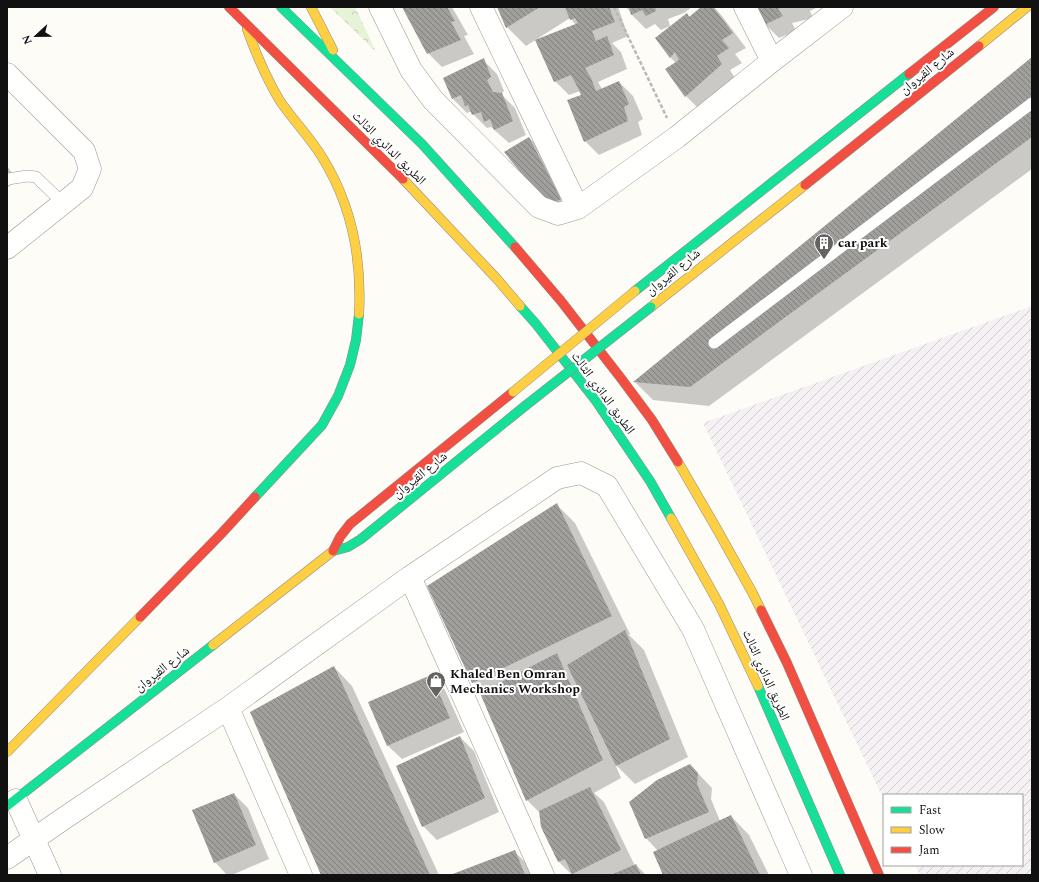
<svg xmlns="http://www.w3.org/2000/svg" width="1039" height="882" viewBox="0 0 1039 882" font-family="Spectral,'Noto Naskh Arabic',serif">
<defs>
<pattern id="industrial-furrows" width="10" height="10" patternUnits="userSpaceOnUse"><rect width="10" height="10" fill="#f5f0f3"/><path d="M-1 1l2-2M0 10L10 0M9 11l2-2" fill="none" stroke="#d1cdcf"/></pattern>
<pattern id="park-crowns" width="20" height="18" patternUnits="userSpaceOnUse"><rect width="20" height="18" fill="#e7f3d7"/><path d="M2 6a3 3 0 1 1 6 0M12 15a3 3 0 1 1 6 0" fill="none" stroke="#c5cfb8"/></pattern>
<pattern id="building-back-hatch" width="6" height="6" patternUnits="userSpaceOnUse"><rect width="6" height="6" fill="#a19f9c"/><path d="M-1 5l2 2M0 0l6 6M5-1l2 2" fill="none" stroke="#82807e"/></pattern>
</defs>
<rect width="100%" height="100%" fill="#fdfcf7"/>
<path fill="url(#industrial-furrows)" d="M1032,306V875H920L915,865H1022V795H884V800L703,423Z"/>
<path fill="url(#park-crowns)" d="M330,7H355L376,52Z"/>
<path fill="#0003" d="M403,7H452L468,35L464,36L474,54L442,67L428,53Z
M498,7H618L628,36L612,43L621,52L627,69L598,82L602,89L619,82L633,96L643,119L638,122L642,135L599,155L585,141L582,95L580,91L569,95L555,81L576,25L570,18L526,46L507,27Z
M626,7H692L684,13L668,19L670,26L661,30L655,24L646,29L632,15L631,13Z
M702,7H714L722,16L746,48L735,54L742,63L730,70L735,78L700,110L686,96L666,69L676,63L670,57L687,14L690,17Z
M753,7H818L810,11L813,18L792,23L796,31L779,38L765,24Z
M1032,58V169L709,406L653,400L635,382Z
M483,60L497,74L504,91L501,94L515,108L526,135L509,143L491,127L487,128L473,114L472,111L467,113L453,99Z
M529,138L539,147L569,209L559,215Z
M7,166L17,180L7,188Z
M557,505L575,523L630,634L629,635L644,650L688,757L635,784L615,764L621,778L594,793L604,802L635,866L636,865L646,875H572L559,862L542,827L541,814L527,800L484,692L473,682Z
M334,667L352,686L439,875H322Z
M431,676L445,690L464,732L402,759L387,745Z
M460,737L474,751L499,812L437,840L423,826Z
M690,765L712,788L711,799L720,821L731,816L749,835L769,875H665L658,851L646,838Z
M234,794L248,808L269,859L232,875H227L215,862Z
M514,851L528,865L532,875H453Z"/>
<path fill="url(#building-back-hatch)" d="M402,7H447L455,21L451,22L461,40L427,54Z
M497,7H540L506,28Z
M565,7H609L615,22L592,31L596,41L607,36L614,55L585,68L591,78L596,91L619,81L629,104L624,107L628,121L584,142L567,100L581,95L577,86L571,75L554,82L535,40L578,23L575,18L570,20Z
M629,7H655L656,11L646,16L642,10L631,15Z
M701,7H713L733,33L722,40L729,48L717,56L722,64L685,97L665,69L679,60L675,52L670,58L655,38L687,13L689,17Z
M752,7H783L778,9L783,16L764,25Z
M1032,57V137L690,387L633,382Z
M484,58L491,77L487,80L493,92L502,93L513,121L494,130L490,119L484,122L481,112L472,115L468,105L465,106L461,95L452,99L443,78Z
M529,137L561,199L548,206L504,152Z
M557,503L612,616L472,683L427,586Z
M625,630L670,739L616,766L567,665Z
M557,653L603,760L526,801L480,693Z
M334,666L430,875H321L250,712Z
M431,675L450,718L387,746L368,702Z
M460,736L485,798L422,827L396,766Z
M690,764L698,773L697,784L709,812L645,839L629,802L657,780Z
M590,787L621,850L572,874L565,859L558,862L541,827L539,811Z
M234,793L256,845L214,863L192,810Z
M731,815L760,875H663L653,852Z
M515,850L525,875H450Z
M636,864L641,875H611Z"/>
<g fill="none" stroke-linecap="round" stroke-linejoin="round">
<g stroke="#979795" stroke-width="12">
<path id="lane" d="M7,180L8,179L27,176L36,177L63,203
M714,343L1032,103"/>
</g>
<g stroke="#979795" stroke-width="23">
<path id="street" d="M380,7L411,70L433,100L539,207L558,214L578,208L677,137L772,61L842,7
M481,7L578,208
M745,7L772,61
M7,74L84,151L90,169L82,188L7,248
M410,577L543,875
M228,708L301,875
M16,800L50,875
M7,858L60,821L228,708L410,577L557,478L581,473L607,486L693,629L801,875"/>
</g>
<g stroke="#8e8d8b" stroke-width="10">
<path id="fast" d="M281,7L422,144L515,247
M635,291L909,74
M520,306L536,324L596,401L650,481L671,518
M255,497L322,425L338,396L350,365L356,340L359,314
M333,551L348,547L361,539L525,406
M758,686L840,875
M7,806L213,645"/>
</g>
<g stroke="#8e8d8b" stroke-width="10">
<path id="slow" d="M311,7L333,50
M247,29C256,54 266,78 280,101C293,120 310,137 322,157C352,205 362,258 359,314
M979,46L1027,7
M403,179L497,279L520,306
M651,307L805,185
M678,462L718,531L752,592L761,610
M671,518L719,604L758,686
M213,645L333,551
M7,752L140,617"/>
</g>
<g stroke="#8e8d8b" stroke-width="10">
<path id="jam" d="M229,7L403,179
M909,74L994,7
M805,185L979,46
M515,247L561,301L620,377L652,420L678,462
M333,551L340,537L350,524L513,392
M761,610L787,663L879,875
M140,617L221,534L255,497"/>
</g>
<path stroke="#b9b9b8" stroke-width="2.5" stroke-dasharray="4 2" stroke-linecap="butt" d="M614,7L667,118"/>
<use href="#lane" stroke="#fffffe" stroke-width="11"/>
<use href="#street" stroke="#fffffe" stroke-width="22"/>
<use href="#fast" stroke="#16e098" stroke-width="9"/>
<use href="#slow" stroke="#ffcf43" stroke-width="9"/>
<use href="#jam" stroke="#f24e42" stroke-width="9"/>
<g stroke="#8e8d8b" stroke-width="10" stroke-linecap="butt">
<path id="fast-bridge" d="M525,406L651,307"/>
</g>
<g stroke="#8e8d8b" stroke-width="10" stroke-linecap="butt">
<path id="slow-bridge" d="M513,392L635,291"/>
</g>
<use href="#fast-bridge" stroke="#16e098" stroke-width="9"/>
<use href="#slow-bridge" stroke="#ffcf43" stroke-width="9"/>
</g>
<defs>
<g id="building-pin" transform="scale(1)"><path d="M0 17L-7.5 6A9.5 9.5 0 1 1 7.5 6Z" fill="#646362" stroke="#fff"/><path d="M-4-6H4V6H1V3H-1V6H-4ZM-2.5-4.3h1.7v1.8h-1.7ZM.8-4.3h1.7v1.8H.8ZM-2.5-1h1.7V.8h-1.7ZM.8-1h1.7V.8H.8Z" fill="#fff"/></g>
<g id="shop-pin" transform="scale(1)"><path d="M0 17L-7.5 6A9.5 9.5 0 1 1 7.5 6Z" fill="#646362" stroke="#fff"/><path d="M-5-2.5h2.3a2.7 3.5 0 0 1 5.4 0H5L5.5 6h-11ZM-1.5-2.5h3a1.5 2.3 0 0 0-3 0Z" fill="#fff"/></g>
</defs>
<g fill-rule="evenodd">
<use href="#building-pin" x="824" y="243"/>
<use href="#shop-pin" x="436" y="681"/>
</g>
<g text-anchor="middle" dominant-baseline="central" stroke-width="4" stroke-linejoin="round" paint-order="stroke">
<g font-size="13" fill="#111" stroke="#fff">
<text transform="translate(927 71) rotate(-39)">شارع القيروان</text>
<text transform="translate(389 148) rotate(45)">الطريق الدائري الثالث</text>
<text transform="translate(673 272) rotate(-39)">شارع القيروان</text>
<text transform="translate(603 393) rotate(54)">الطريق الدائري الثالث</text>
<text transform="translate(420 475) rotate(-39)">شارع القيروان</text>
<text transform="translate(162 669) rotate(-38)">شارع القيروان</text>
<text transform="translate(766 675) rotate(66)">الطريق الدائري الثالث</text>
</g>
<g font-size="13" font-weight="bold" fill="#111" stroke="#fff" text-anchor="start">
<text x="838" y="243">car park</text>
<text x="450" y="674">Khaled Ben Omran<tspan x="450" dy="15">Mechanics Workshop</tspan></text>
</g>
</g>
<rect width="1039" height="882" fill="none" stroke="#111111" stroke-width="16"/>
<rect x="883" y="794" width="140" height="72" fill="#ffffff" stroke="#a0a0a0"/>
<rect x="891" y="807" width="20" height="6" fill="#16e098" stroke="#a0a0a0"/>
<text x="919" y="814" font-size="12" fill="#111111">Fast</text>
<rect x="891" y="827" width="20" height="6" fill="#ffcf43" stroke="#a0a0a0"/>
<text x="919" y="834" font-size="12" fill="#111111">Slow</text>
<rect x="891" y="847" width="20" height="6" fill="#f24e42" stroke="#a0a0a0"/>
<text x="919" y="854" font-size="12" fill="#111111">Jam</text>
<g transform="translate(36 36) rotate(248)" stroke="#ffffff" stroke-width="3" paint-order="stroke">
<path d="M0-3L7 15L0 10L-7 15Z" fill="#111111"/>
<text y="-6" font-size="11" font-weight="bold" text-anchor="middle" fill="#111111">N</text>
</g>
</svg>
